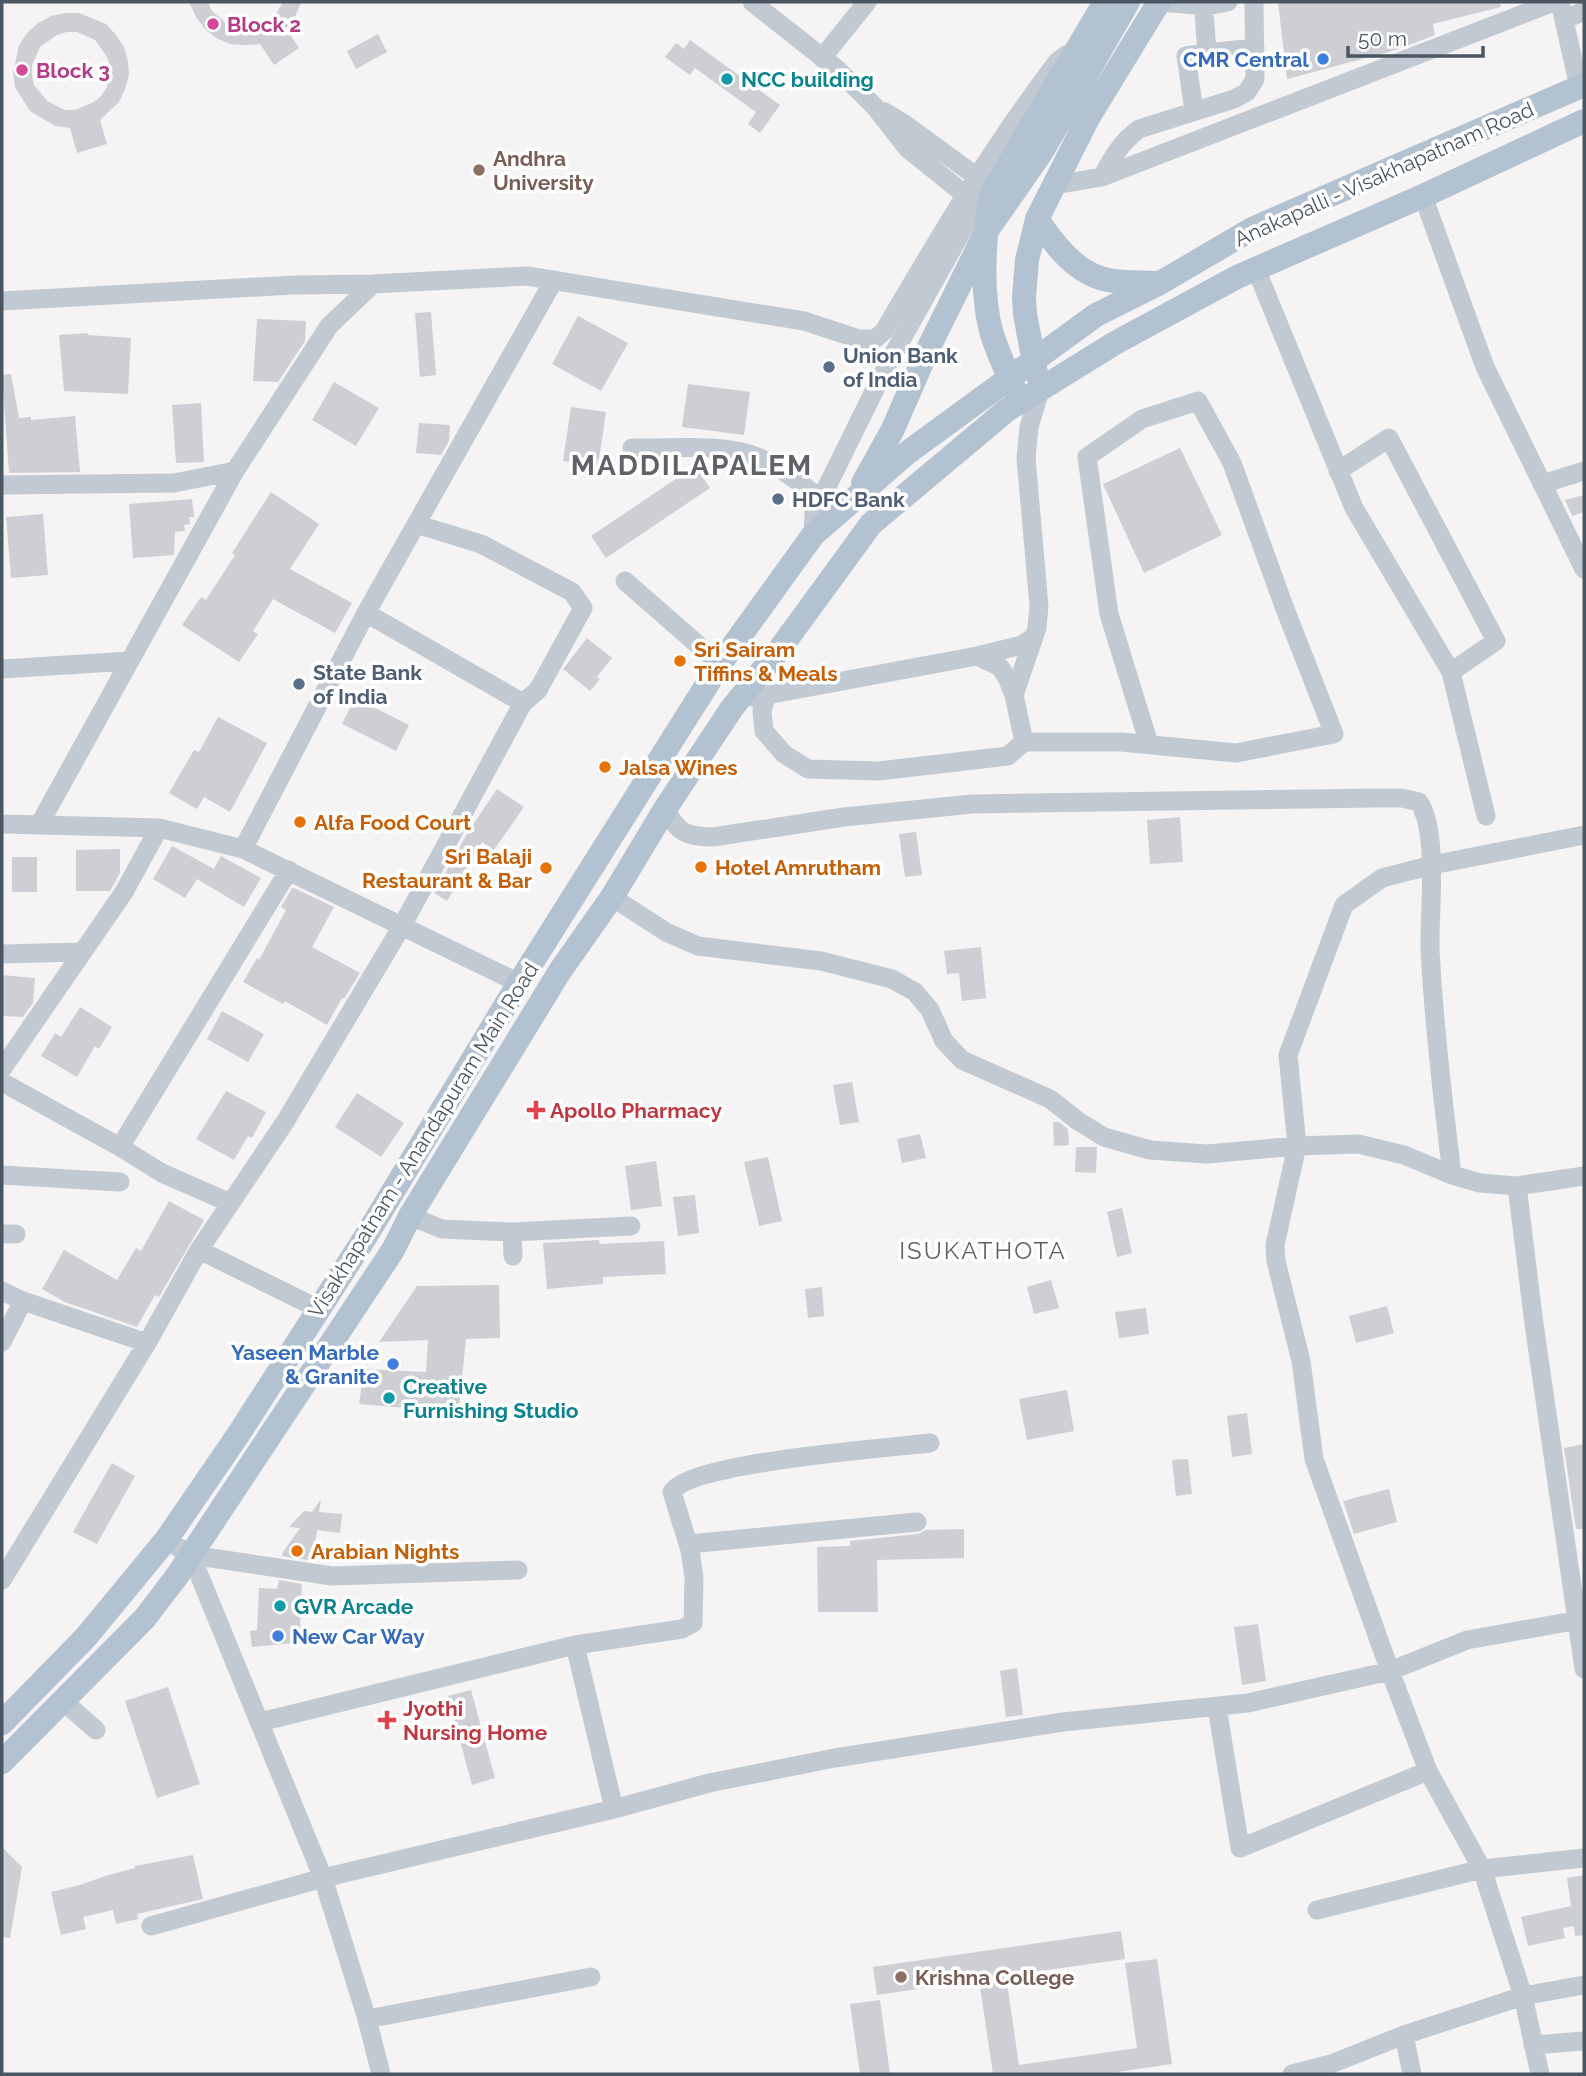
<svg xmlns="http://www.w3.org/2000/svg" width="1586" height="2076" viewBox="0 0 1586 2076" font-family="Raleway,sans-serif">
<rect width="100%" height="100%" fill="#f5f3f3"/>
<path fill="#cdcfd5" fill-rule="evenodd" d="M189,2H208L212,11L227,24L247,29L266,23L274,17L283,2H301L295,17L286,28L299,48L274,65L260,44L245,45L230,44L216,38L205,29L196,17Z
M1278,2H1500L1501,7L1433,24L1435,35L1396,50L1287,79Z
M65,13H79L106,24L116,35L124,47L128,61L129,75L125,89L119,102L100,120L107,144L77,153L70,128L55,126L30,111L15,87L13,73L19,45L27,33L38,23L51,16ZM67,32H77L95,40L107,57L110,66L107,87L102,95L94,102L75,110H65L47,101L34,85L32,76V65L40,47L57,35Z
M378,34L387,52L356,69L347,51Z
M690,40L780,105L760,133L748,124L756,112L695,68L690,75L665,57L676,43L684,49Z
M431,312L436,375L420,377L415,313Z
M578,316L628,343L601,391L552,364Z
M257,319L306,321L305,341L278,382L253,381Z
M88,333V335L131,338L128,394L64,391L59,335Z
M11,374L19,418L31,417V420L75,416L80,472L9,473L2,375Z
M334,382L379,408L356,446L312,420Z
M688,384L750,392L744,435L682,427Z
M201,403L204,462L176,463L172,405Z
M571,407L606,412L598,466L563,461Z
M419,423L450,425L449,441L441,455L416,453Z
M1180,448L1222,535L1144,573L1103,484Z
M695,466L710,488L606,558L591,536Z
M271,492L319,524L290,569L352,603L335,633L273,599L253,631L258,634L239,662L182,625L201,597L206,600L235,555L232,553Z
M1584,495V512L1572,516L1565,500Z
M192,499L194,517H189L190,524L184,525L185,531L175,532L174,555L133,558L129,504Z
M43,514L48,575L11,578L6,517Z
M587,638L612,658L597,677L600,679L590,691L563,669Z
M355,698L409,725L396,751L342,724Z
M218,717L267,743L230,812L204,797L197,809L169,793L194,750L199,752Z
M497,789L524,807L494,850L482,842L447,901L434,893L468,832Z
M1180,817L1183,862L1150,864L1147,820Z
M916,832L922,875L905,877L899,834Z
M172,846L214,869L221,856L261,878L244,907L197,879L185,898L153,879Z
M120,849V873L110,891H76V850Z
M12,857H37V892H12Z
M292,888H294L334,907L312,947L360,973L344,999L342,998L327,1025L285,1001L283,1004L243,982L257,958L259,960L286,910L281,907Z
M981,947L986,998L962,1001L959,973L947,974L944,951Z
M2,975L35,978L33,1003L23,1017L2,1016Z
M80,1007L112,1027L99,1049L95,1046L77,1077L41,1056L55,1033L61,1037Z
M222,1011L264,1034L248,1062L207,1039Z
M852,1082L859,1122L840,1125L833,1085Z
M226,1091L266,1112L252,1138L248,1136L234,1160L196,1139Z
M357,1093L404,1123L381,1157L335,1127Z
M1053,1122H1059L1068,1129L1069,1145L1054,1146Z
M920,1134L926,1158L902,1163L897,1139Z
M1076,1147H1097L1096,1173L1075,1172Z
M768,1157L782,1221L759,1226L744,1162Z
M656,1161L662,1206L631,1210L625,1166Z
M695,1195L699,1233L678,1236L673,1197Z
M169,1201L204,1220L159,1297L155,1295L137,1327L65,1302L42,1289L64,1250L117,1280L136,1248L141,1251Z
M1122,1208L1132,1253L1117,1257L1107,1212Z
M599,1240L600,1244L664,1241L666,1274L603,1277V1284L547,1289L543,1243Z
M1051,1280L1059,1308L1034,1314L1027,1287Z
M499,1285L500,1338L466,1339L459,1408L418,1406V1409L359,1404L364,1369L426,1372L428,1340L379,1342L417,1286Z
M822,1287L824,1316L808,1318L805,1289Z
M1387,1306L1394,1333L1356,1343L1349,1316Z
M1146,1308L1149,1334L1119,1338L1115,1312Z
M1067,1390L1074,1431L1027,1440L1019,1399Z
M1247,1413L1252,1454L1232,1457L1227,1416Z
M1584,1444V1529H1576L1564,1448Z
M1188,1459L1192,1494L1176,1496L1172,1460Z
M112,1463L135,1476L97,1544L73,1532Z
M1389,1489L1397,1522L1354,1534L1343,1501Z
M321,1499L319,1512L342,1514L340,1533L317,1530L313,1561L282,1556L283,1552L300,1528L289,1527L304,1511L312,1512Z
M964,1529V1558L877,1560L878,1612H818L817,1547L850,1546V1541L918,1534L926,1530Z
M279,1580L302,1584L300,1626H305L307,1642L252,1647L250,1631L257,1630L259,1588L277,1589Z
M1258,1624L1266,1681L1242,1685L1234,1627Z
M1017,1668L1023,1715L1006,1717L1000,1671Z
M168,1687L200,1784L157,1798L125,1701Z
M471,1690L495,1778L472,1785L448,1696Z
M2,1847L22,1867L10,1938L2,1937Z
M193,1855L203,1899L137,1914L138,1919L116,1924L113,1910L83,1917L86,1929L61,1935L51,1892L80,1885L105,1876L135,1868V1866Z
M1584,1875V1935L1575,1936L1574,1926L1563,1928L1565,1938L1528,1946L1521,1917L1571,1906L1567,1878Z
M1121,1931L1125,1959L1006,1976L1019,2065L1137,2048L1125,1963L1157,1959L1172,2064L1104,2074H993L979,1980L877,1995L873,1967Z
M880,2000L890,2074H860L850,2004Z"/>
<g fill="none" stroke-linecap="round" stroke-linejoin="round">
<path stroke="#c1cad2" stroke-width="19" d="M752,2L837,69L875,107L907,148L974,202
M1162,2L1207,6
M1560,2L1579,87
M1564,20L1584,11
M1207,53L1255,48
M822,58L867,2
M1194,111L1186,56L1207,53L1204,11L1207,6L1228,2
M885,112L903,123L977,177
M1102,177C1112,158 1121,142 1139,129L1234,99L1247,92L1255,79L1254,2
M1055,185L1102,177L1554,2
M1423,196L1485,367L1584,569
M1256,269L1354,508L1451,672L1496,641L1389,438L1338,471
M2,301L294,285L373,284L527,276L804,321L859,339H875L884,331C938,239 992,147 1057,62L1066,55
M632,448C671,449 726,442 762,459C784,469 802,485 821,499
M1542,484L1584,471
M2,485L174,483L235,471L329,326L373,284
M813,535L814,513L886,367L969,219L974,202
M625,581L720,664
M366,613L523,703
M2,669L130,661
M1451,672L1486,816
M767,695L762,711L764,731L784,754L808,769L879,771L1008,756L1024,742L1014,695L1007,678L1000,667L977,656
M1014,695L1037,628L1039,606L1026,458L1029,427L1041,387
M757,699L767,695L977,656L1022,645L1031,639
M1024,742H1121L1236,753L1334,734L1285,609L1232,463L1198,401L1142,419L1087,457L1109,614L1149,744
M665,809C679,833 684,836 713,837L844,817L972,804L1376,798H1402L1419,802C1439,833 1429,912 1430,950C1434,1025 1443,1100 1452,1175
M2,824L159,828L243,849L519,983
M39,825L235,471
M243,849L366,613L554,280
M612,897L666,932L698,946L821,961L892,979L915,992L930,1010L944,1041L962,1060L1050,1099L1078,1121L1104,1137L1150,1150L1207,1154L1297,1146L1358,1144L1404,1155L1452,1175L1480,1183L1517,1186L1584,1176
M2,954L81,952
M2,1069L124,892L159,828
M2,1082L120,1147L162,1173L228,1202
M120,1147L289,870
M2,1175L120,1182
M1517,1186L1534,1324L1584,1669
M410,1216L442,1229L512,1232L513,1256
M512,1232L631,1226
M2,1234H16
M199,1250L319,1309
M2,1291L23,1301
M2,1342L23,1301L147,1343
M166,1540L191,1555L332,1576L518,1570
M689,1544L917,1522
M191,1555L323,1878L614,1809L709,1783L835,1758L1063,1722L1248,1703L1390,1671L1428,1771L1482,1869L1584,1858
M2,1580L147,1343L199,1250L285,1122L402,926L523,703L538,690L583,608L572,592L481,544L416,524
M1579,1620L1467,1640L1390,1671L1314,1459L1301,1361L1276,1261L1275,1245L1297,1146L1288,1055L1344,905L1382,878L1432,865L1584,835
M575,1645L682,1629L693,1623L694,1578L690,1550L672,1492C690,1462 889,1448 930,1443
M63,1701L96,1730
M1217,1707L1240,1848L1428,1771
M260,1722L575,1645L614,1809
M1317,1910L1482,1869L1523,1996L1540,2074
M151,1926L323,1878L367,2019L381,2074
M367,2019L591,1977
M1404,2035L1412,2074
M1533,2045L1584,2041
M1292,2074L1331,2064L1404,2035L1523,1996L1584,1985"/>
<path stroke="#b3c2d1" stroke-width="24" d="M1037,219C1054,244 1076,274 1108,280C1124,283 1142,282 1158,283
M1036,373L1025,314L1024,297L1027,260L1037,219L1088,118L1159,2
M1015,391C1007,372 997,351 991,331C980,288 985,239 990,196L1105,2
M863,483L893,429L926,353L986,232L1041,153L1128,2
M2,1723L86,1637L166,1540L238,1435L366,1236L519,983L720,664L813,535L907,453L1096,315L1160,283L1252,229L1584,85
M2,1762L145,1618L177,1576L393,1250L410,1216L560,971L612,897L665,809L732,708L779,650L871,524L1007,410L1115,343L1237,277L1423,196L1584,121"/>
</g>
<g fill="#d1479c" stroke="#fff" stroke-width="2.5">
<circle cx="213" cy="24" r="7"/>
<circle cx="22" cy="70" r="7"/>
</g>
<g fill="#3f7fe0" stroke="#fff" stroke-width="2.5">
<circle cx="1323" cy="59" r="7"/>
<circle cx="393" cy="1364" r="7"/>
<circle cx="278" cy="1636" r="7"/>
</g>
<g fill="#0f9aa8" stroke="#fff" stroke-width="2.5">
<circle cx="727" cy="79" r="7"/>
<circle cx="389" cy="1398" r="7"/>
<circle cx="280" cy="1606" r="7"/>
</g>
<g fill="#8d6e63" stroke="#fff" stroke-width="2.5">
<circle cx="479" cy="170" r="7"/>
<circle cx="901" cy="1977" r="7"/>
</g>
<g fill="#5c6f8a" stroke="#fff" stroke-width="2.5">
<circle cx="829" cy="367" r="7"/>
<circle cx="778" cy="499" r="7"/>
<circle cx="299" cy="684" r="7"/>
</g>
<g fill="#e8710a" stroke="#fff" stroke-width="2.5">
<circle cx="680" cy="661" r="7"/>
<circle cx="605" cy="767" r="7"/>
<circle cx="300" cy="822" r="7"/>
<circle cx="701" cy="867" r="7"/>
<circle cx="546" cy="868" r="7"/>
<circle cx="297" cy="1551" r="7"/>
</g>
<g fill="#e0444e" stroke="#fff" stroke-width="2.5">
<path d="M532.5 1099.5h7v7h7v7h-7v7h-7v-7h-7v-7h7z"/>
<path d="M383.5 1709.5h7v7h7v7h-7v7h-7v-7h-7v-7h7z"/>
</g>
<g text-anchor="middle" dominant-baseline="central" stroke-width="7" stroke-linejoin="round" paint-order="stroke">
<g font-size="21" font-weight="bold" fill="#b23c85" stroke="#fff" text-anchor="start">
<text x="227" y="24">Block 2</text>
<text x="36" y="70">Block 3</text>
</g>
<g font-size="21" font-weight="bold" fill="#366cbe" stroke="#fff" text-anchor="end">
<text x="1309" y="59">CMR Central</text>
<text x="379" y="1352">Yaseen Marble<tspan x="379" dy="24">&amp; Granite</tspan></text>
<text x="292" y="1636" text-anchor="start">New Car Way</text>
</g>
<g font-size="21" font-weight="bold" fill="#0d838f" stroke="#fff" text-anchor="start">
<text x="741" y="79">NCC building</text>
<text x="403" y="1386">Creative<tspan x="403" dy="24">Furnishing Studio</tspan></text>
<text x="294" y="1606">GVR Arcade</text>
</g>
<g font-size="21" font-weight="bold" fill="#785e54" stroke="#fff" text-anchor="start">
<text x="493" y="158">Andhra<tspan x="493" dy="24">University</tspan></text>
<text x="915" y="1977">Krishna College</text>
</g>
<g font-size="21" fill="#4a5661" stroke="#fff">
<text transform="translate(1384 174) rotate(-24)">Anakapalli - Visakhapatnam Road</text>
<text transform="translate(423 1140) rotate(-58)">Visakhapatnam - Anandapuram Main Road</text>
</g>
<g font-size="21" font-weight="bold" fill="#4e5e75" stroke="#fff" text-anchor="start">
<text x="843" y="355">Union Bank<tspan x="843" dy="24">of India</tspan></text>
<text x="792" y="499">HDFC Bank</text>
<text x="313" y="672">State Bank<tspan x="313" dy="24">of India</tspan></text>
</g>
<g font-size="21" font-weight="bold" fill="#c56008" stroke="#fff" text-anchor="start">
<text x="694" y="649">Sri Sairam<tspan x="694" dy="24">Tiffins &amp; Meals</tspan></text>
<text x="619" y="767">Jalsa Wines</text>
<text x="314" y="822">Alfa Food Court</text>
<text x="532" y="856" text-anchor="end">Sri Balaji<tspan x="532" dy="24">Restaurant &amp; Bar</tspan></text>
<text x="715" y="867">Hotel Amrutham</text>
<text x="311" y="1551">Arabian Nights</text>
</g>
<g font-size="21" font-weight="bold" fill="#be3a42" stroke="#fff" text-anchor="start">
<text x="550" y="1110">Apollo Pharmacy</text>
<text x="403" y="1708">Jyothi<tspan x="403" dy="24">Nursing Home</tspan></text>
</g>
<g font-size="24" letter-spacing="2" fill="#5f6368" stroke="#fff">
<text x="983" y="1250">ISUKATHOTA</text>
</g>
<g font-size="28" font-weight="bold" letter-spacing="2" fill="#5f6368" stroke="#fff">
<text x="692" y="465">MADDILAPALEM</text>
</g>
</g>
<rect width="1586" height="2076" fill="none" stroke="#4a5661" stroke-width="7"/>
<path d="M1348 46v10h135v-10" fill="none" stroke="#4a5661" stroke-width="3.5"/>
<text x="1358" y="46" font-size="21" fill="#4a5661" stroke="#ffffff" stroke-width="5" paint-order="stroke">50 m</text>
</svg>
